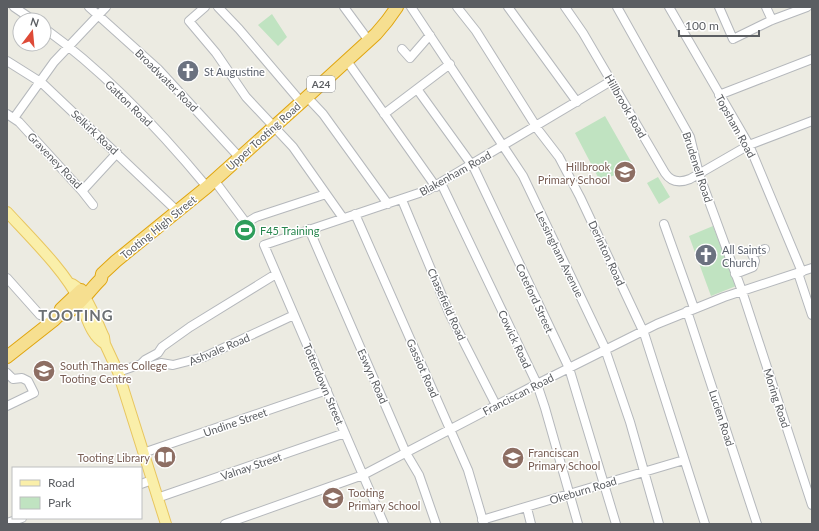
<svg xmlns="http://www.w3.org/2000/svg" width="819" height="531" viewBox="0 0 819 531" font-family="Lato,sans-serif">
<rect width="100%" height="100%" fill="#ecebe2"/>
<path fill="#c0e3c1" d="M272,14L287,37L278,46L258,25Z
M605,116L634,167L600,181L575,133Z
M658,177L670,197L659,204L647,183Z
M713,226L736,286L711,296L689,236Z"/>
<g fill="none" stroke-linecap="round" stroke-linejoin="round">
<g stroke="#b5b8bc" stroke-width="10">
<path id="minor" d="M14,7L33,20
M89,7L158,69L240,158
M205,7L189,21L216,53L246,97L293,147L343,218
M218,7L239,29L301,102
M344,7L369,41
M411,7L523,176L604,346L630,422L659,524
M457,7L476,31L539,131L559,157L580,197L644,333L705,524
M508,7L577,102
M565,7L583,33L665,173C671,182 680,183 690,179L749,145L812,121
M617,7L690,137L699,174L742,291L812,505
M669,7L749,145L802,272
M719,7L733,39L772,20L807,7
M766,7L772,20
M44,28C105,72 159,129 207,187
M402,49L410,58L430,35
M7,61L42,83L177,211
M347,61L436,187
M417,89L474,168L569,368L616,524
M719,95L812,59
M307,97L323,114L388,204
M7,114L19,122L82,191L117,153
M384,114L450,64
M14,118L54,62L106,7
M214,180L246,223L256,217L326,194
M441,183L537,384L545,408L578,524
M82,191L93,205
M402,200L450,315L496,405
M355,214L468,470L484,524
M664,224L694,308
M309,229L406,453L419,475L436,524
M798,273L812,315
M735,274L753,267L755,261L752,254L765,249
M7,278L40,315L54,320
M687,311L757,524
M141,364L145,360L158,353L162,347L190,327L276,274
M118,372L141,364L151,366L161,363L173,365L204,357L294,315
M7,373L13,379L22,378L28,381L34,393L7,406
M143,453L327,390
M141,484L152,480
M157,498L345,433
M527,508L531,524
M482,520L684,460
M7,523L22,518
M225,524L363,475L537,384L657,324L724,297L812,268
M384,524L264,245L428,190L611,81"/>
</g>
<g stroke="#e8c660" stroke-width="12">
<path id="major" d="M7,212C30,237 66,272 80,302C87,317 90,335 105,344
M69,283C85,286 97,323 104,337L105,344L118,372L166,524"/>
</g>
<g stroke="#e0a50e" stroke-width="14">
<path id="highway" d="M59,315C74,315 90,289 101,279L102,274L116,261L207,187L307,97L376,34L387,21L397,7
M7,357L54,320L59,315L61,309L81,290"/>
</g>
<use href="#minor" stroke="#fff" stroke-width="8"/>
<use href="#major" stroke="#faefaa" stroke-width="10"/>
<use href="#highway" stroke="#f6df90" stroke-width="12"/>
</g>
<defs>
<g id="church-disc" transform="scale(1.15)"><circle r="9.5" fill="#6b7280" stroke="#fff"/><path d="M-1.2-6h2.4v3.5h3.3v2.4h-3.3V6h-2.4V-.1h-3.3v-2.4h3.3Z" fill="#fff"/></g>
<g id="school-disc" transform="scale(1.15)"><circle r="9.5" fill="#8d6e63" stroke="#fff"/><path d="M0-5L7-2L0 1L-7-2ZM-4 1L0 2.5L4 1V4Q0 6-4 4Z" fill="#fff"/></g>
<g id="stadium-disc" transform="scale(1.15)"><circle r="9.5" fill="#2e9e5b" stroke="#fff"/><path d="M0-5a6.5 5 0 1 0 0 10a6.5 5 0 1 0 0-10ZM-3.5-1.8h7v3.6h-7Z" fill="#fff"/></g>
<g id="university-disc" transform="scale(1.15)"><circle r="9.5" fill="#8d6e63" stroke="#fff"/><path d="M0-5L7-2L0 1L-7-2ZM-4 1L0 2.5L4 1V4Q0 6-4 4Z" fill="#fff"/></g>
<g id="library-disc" transform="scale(1.15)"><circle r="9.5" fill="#8d6e63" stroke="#fff"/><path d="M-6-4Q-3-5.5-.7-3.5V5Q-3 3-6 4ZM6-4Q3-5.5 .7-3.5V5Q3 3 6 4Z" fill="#fff"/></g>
</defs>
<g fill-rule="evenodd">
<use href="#church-disc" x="188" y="71"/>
<use href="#school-disc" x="625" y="172"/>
<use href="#stadium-disc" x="245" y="230"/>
<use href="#church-disc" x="706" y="255"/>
<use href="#university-disc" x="44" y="371"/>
<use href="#library-disc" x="165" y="457"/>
<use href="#school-disc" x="513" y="458"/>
<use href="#school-disc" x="333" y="498"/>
</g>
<g text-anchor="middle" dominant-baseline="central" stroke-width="3" stroke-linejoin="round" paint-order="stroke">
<rect fill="#fff" stroke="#8c8e91" stroke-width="1" x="307" y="76" width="28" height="16" rx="3"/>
<g font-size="10" font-weight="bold" fill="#5b5e62">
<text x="321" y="84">A24</text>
</g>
<g font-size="11" fill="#5b616d" stroke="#fff" text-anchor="start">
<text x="204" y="71">St Augustine</text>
<text x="722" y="249">All Saints<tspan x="722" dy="13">Church</tspan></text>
</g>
<g font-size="11" fill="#5b5e62" stroke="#fff">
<text transform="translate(167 80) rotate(45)">Broadwater Road</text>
<text transform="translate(129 103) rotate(44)">Gatton Road</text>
<text transform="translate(626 106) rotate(60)">Hillbrook Road</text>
<text transform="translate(736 126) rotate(61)">Topsham Road</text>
<text transform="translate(95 132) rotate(43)">Selkirk Road</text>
<text transform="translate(263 136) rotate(-42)">Upper Tooting Road</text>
<text transform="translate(55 160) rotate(46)">Graveney Road</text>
<text transform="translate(698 167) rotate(72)">Brudenell Road</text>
<text transform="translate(455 173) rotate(-29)">Blakenham Road</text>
<text transform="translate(158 227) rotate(-39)">Tooting High Street</text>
<text transform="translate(607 253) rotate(65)">Derinton Road</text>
<text transform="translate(560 254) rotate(64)">Lessingham Avenue</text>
<text transform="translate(535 298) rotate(65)">Coteford Street</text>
<text transform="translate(447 304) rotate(66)">Chasefield Road</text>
<text transform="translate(515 339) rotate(65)">Cowick Road</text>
<text transform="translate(219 349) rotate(-23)">Ashvale Road</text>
<text transform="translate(423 368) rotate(66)">Gassiot Road</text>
<text transform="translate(373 376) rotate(66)">Eswyn Road</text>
<text transform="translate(324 384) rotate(67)">Totterdown Street</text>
<text transform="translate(518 394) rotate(-27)">Franciscan Road</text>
<text transform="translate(777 398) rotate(72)">Moring Road</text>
<text transform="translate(722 418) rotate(72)">Lucien Road</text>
<text transform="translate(235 422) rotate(-19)">Undine Street</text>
<text transform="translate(251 466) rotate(-19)">Valnay Street</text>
<text transform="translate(583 490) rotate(-17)">Okeburn Road</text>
</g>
<g font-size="11" fill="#785e54" stroke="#fff" text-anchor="start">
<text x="610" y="166" text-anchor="end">Hillbrook<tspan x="610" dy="13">Primary School</tspan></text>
<text x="60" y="365">South Thames College<tspan x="60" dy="13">Tooting Centre</tspan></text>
<text x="528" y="452">Franciscan<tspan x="528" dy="13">Primary School</tspan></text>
<text x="150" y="457" text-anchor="end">Tooting Library</text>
<text x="348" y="492">Tooting<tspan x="348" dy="13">Primary School</tspan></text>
</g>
<g font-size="11" fill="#27864d" stroke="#fff" text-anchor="start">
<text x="260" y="230">F45 Training</text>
</g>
<g font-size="15" font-weight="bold" letter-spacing="1" fill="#6c7074" stroke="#fff">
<text x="76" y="315">TOOTING</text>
</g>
</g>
<rect width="819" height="531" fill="none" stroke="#5b5e62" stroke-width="16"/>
<rect x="12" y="467" width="130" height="52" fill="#ffffff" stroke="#bdbfc0"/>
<rect x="20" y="480" width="20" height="6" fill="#faefaa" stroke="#bdbfc0"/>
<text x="48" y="487" font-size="12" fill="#5b5e62">Road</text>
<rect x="20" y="497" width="20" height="12" fill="#c0e3c1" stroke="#bdbfc0"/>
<text x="48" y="507" font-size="12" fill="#5b5e62">Park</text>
<g transform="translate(32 32) rotate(16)"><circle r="19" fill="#ffffff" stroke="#bdbfc0"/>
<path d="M0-3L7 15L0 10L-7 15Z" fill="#de4a37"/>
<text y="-6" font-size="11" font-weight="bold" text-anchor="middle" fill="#5b5e62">N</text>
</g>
<path d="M679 30v6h80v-6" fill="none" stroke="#5b5e62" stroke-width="2"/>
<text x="685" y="30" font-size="12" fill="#5b5e62" stroke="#ffffff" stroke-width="3" paint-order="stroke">100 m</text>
</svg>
